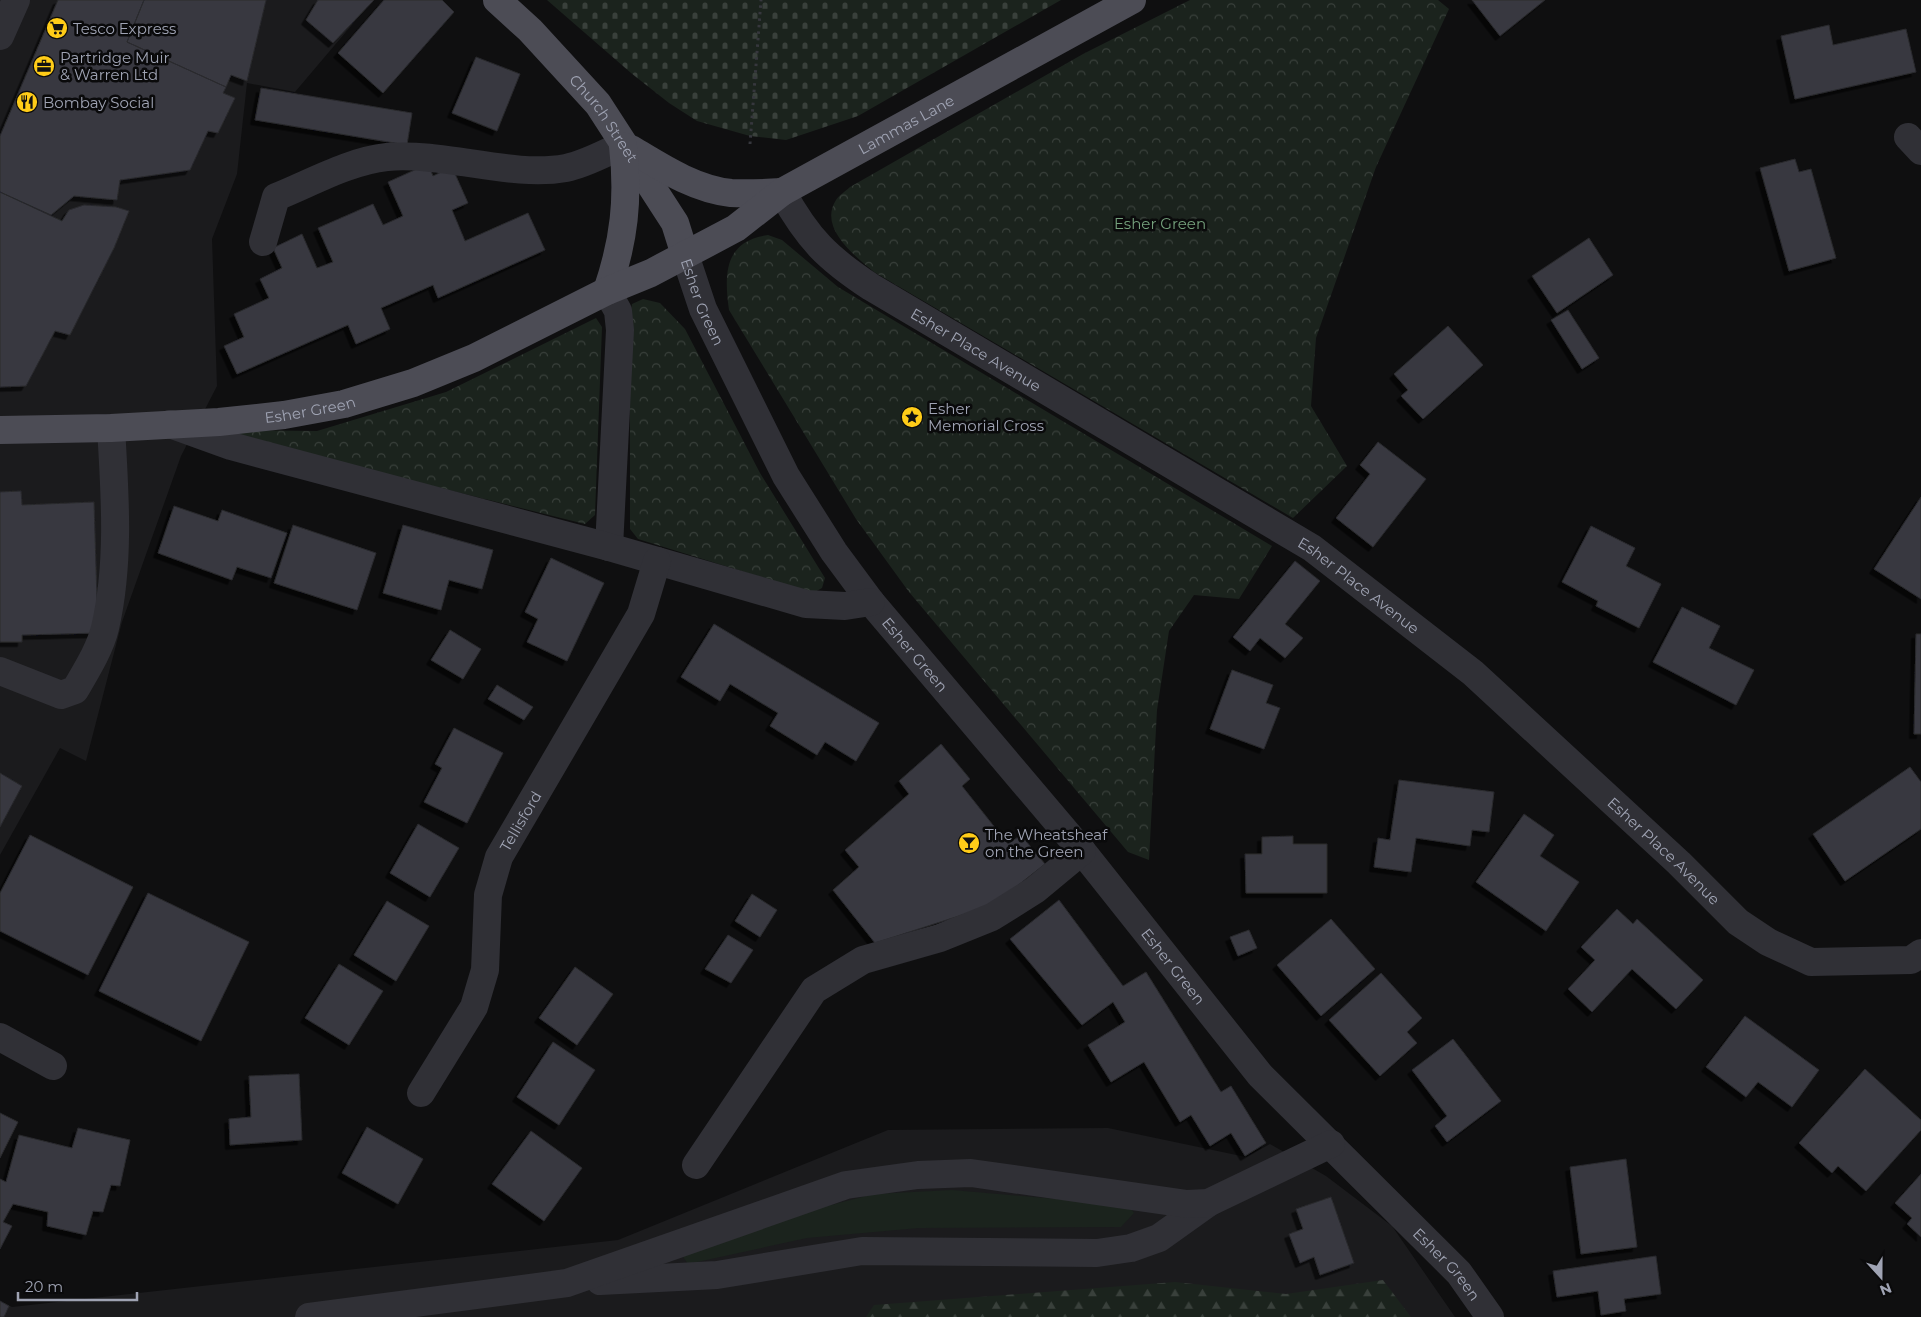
<svg xmlns="http://www.w3.org/2000/svg" width="1921" height="1317" viewBox="0 0 1921 1317" font-family="Montserrat,sans-serif">
<defs>
<pattern id="forest-firs" width="22" height="20" patternUnits="userSpaceOnUse" patternTransform="scale(1.25)"><rect width="22" height="20" fill="#1b231d"/><path d="M5 1l3.5 6h-7zM16 11l3.5 6h-7z" fill="#39403b"/></pattern>
<pattern id="cemetery-stones" width="16" height="16" patternUnits="userSpaceOnUse" patternTransform="scale(1.25)"><rect width="16" height="16" fill="#1b231d"/><path d="M2 7V4a2 2 0 0 1 4 0v3zM10 15v-3a2 2 0 0 1 4 0v3z" fill="#39403b"/></pattern>
<pattern id="park-crowns" width="20" height="18" patternUnits="userSpaceOnUse" patternTransform="scale(1.25)"><rect width="20" height="18" fill="#1b231d"/><path d="M2 6a3 3 0 1 1 6 0M12 15a3 3 0 1 1 6 0" fill="none" stroke="#39403b"/></pattern>
<filter id="shadow"><feDropShadow dx="-4.5" dy="4.5" stdDeviation="0" flood-color="#0009"/></filter>
</defs>
<rect width="100%" height="100%" fill="#0f0f10"/>
<path fill="#1b1b1d" d="M0,0H373L295,92L247,83L237,174L212,239L217,386L181,456L122,622L86,761L60,748L0,855Z
M1108,1128L1246,1157L1270,1144L1326,1176L1392,1226L1455,1317H0V1301L12,1307L618,1240L888,1130Z"/>
<path fill="#1b231d" d="M952,1190L1128,1205L1134,1213L1121,1227L919,1228L807,1238L688,1264L681,1254L784,1217L874,1194Z"/>
<path fill="url(#forest-firs)" d="M1383,1280L1411,1317H866L874,1305L1175,1282L1286,1294Z"/>
<path fill="url(#cemetery-stones)" d="M547,0H1061L858,116L786,140L750,136L697,121L669,103L631,73Z"/>
<path fill="url(#park-crowns)" d="M1190,0H1438L1449,9L1376,167L1316,338L1311,406L1347,466L1293,518L874,272C855,256 818,228 836,200C839,195 846,191 850,187L1083,54Z
M768,235L782,240L838,287L1272,546L1239,599L1194,595L1169,631L1157,710L1149,860L1128,852L909,592L856,519L729,310C724,274 724,241 768,235Z
M643,299L660,303L685,329L760,473L825,578L822,588L813,593L638,539L630,529V316L632,304Z
M596,318L602,327L595,515L585,524L236,437L238,430L317,431L446,392Z"/>
<path fill="#38393f" stroke="#29292d" filter="url(#shadow)" d="M58,0H144L127,42L226,87L223,93L235,98L218,133L208,131L190,170L120,180L117,200L74,196L51,215L0,192V136Z
M144,0H266L247,81L231,75L226,87L127,42Z
M318,0H374L333,43L306,20Z
M384,0H442L454,12L383,93L338,53Z
M1472,0H1545L1500,36Z
M1829,25L1833,45L1906,29L1916,72L1795,99L1781,36Z
M476,57L520,74L497,131L452,113Z
M261,88L412,113L407,145L255,120Z
M1795,159L1799,172L1811,169L1836,258L1789,271L1760,168Z
M428,164L433,176L452,167L468,203L452,210L465,241L528,213L545,250L438,298L433,285L381,308L390,329L356,344L348,325L237,374L224,346L244,337L234,314L269,298L260,279L282,268L273,248L302,234L317,268L333,262L318,228L373,204L383,225L403,216L388,182Z
M0,192L62,221L69,210L84,205L116,207L129,211L114,248L70,335L55,331L26,386L0,387Z
M1589,238L1613,275L1557,313L1532,276Z
M1568,310L1599,358L1582,369L1551,320Z
M1448,326L1483,365L1423,419L1401,396L1408,390L1394,374Z
M1378,442L1426,479L1373,547L1336,518L1370,474L1360,465Z
M21,491L22,505L94,502L98,633L22,635V642H0V492Z
M1921,497V599L1874,569Z
M174,506L218,521L222,510L287,533L271,578L237,567L232,580L158,553Z
M293,525L376,553L357,610L274,583Z
M403,525L493,550L482,589L449,580L441,610L383,593Z
M1591,526L1635,548L1626,566L1661,584L1639,628L1596,606L1598,601L1562,582Z
M551,558L604,583L567,661L527,642L538,619L525,612Z
M1295,561L1320,581L1285,624L1303,638L1285,658L1260,638L1250,651L1233,637Z
M1682,607L1720,626L1709,648L1754,670L1736,705L1653,662Z
M714,624L879,723L856,761L825,742L817,755L770,726L778,713L730,684L720,701L681,677Z
M450,630L481,649L463,679L431,660Z
M1916,634H1921V734H1914Z
M1232,670L1273,685L1266,703L1280,708L1264,749L1210,729Z
M497,685L533,707L524,720L488,699Z
M454,728L503,753L467,823L424,802L442,768L435,764Z
M941,744L970,779L962,786L1008,844L1021,835L1045,864L993,905L875,943L833,890L859,867L845,850L909,794L899,781Z
M1910,767L1921,782V829L1845,881L1813,834Z
M0,773L22,786L0,827Z
M1399,780L1494,792L1489,832L1472,830L1470,846L1416,838L1411,872L1374,867L1378,838L1390,840Z
M1524,814L1554,835L1540,856L1579,882L1546,931L1476,882Z
M418,824L459,848L430,897L390,873Z
M30,835L133,887L88,975L0,931V893Z
M1293,836V844H1327V893H1246L1245,854H1262V837Z
M148,893L249,942L201,1041L99,991Z
M752,894L777,910L760,937L735,921Z
M1059,900L1123,986L1146,972L1221,1092L1231,1086L1266,1143L1245,1156L1231,1133L1210,1146L1191,1115L1180,1122L1144,1062L1111,1082L1088,1045L1125,1022L1113,1002L1082,1025L1010,939Z
M387,901L429,926L396,981L354,955Z
M1617,909L1633,924L1637,919L1703,980L1676,1009L1632,969L1592,1012L1568,989L1595,960L1581,947Z
M1331,919L1375,969L1321,1016L1277,965Z
M1249,930L1257,948L1238,956L1230,937Z
M728,935L753,950L731,983L705,969Z
M339,964L383,991L349,1045L305,1018Z
M575,967L613,994L577,1045L539,1018Z
M1381,973L1422,1018L1407,1032L1417,1043L1380,1076L1329,1020Z
M1745,1016L1819,1070L1792,1107L1758,1082L1746,1097L1706,1067Z
M1453,1039L1501,1101L1447,1142L1435,1126L1447,1116L1412,1070Z
M553,1042L595,1070L559,1125L517,1097Z
M1865,1069L1921,1120V1130L1866,1191L1838,1166L1832,1173L1799,1143Z
M299,1074L302,1140L230,1145L229,1119L251,1117L249,1076Z
M0,1113L18,1122L0,1158Z
M367,1127L423,1159L398,1204L342,1173Z
M78,1128L130,1140L120,1186L111,1185L103,1212L93,1211L86,1235L47,1226L48,1212L13,1204L3,1222L12,1226L0,1249V1179L6,1182L19,1135L72,1148Z
M531,1131L582,1168L544,1221L492,1184Z
M1626,1159L1637,1247L1581,1254L1570,1167Z
M1921,1174V1237L1907,1224L1912,1218L1895,1203Z
M1331,1197L1354,1263L1320,1275L1314,1257L1300,1263L1289,1234L1303,1229L1296,1209Z
M1656,1256L1661,1294L1624,1299L1626,1311L1601,1315L1598,1291L1557,1297L1553,1271Z
M0,1301L9,1306L4,1317H0Z"/>
<g fill="none" stroke-linecap="round" stroke-linejoin="round">
<path stroke="#36373d" stroke-width="3" stroke-dasharray="2.5 4" stroke-linecap="butt" d="M750,144L761,0"/>
<g stroke="#303036" stroke-width="28">
<path d="M0,36L16,0"/>
<path d="M1908,137L1921,151"/>
<path id="s1" d="M782,192C808,239 827,258 871,287L1312,548L1473,673L1679,863L1738,922L1768,942L1811,962L1911,960L1921,953"/>
<path d="M263,242L276,197C311,183 349,161 387,157C446,152 511,178 566,168C586,164 605,153 623,145"/>
<path id="s2" d="M685,255L703,309L786,476L834,552L871,602L1082,851L1260,1075L1459,1273L1490,1317"/>
<path d="M607,291L618,311L620,330L609,547"/>
<path d="M170,424L231,446L609,547L806,604L845,606L871,602"/>
<path d="M0,671L61,695L75,690C86,671 100,649 105,628C120,563 115,494 111,428"/>
<path d="M0,1037L53,1066"/>
<path id="s3" d="M421,1093L474,1007L485,970L488,895L499,857L641,614L657,561"/>
<path d="M696,1165L814,990L863,960L940,938L992,917L1035,890L1082,851"/>
<path d="M600,1281L717,1275L862,1251L1097,1253L1131,1248L1159,1238L1208,1203"/>
<path d="M309,1317L567,1283L846,1185L918,1175L971,1173L1187,1204L1208,1203L1331,1144"/>
</g>
<g stroke="#4c4c55" stroke-width="28">
<path id="s4" d="M497,0L530,30L598,104L675,223L685,255"/>
<path d="M631,149C661,167 694,189 731,193C747,194 765,193 782,192"/>
<path d="M607,291C624,241 629,199 623,146"/>
<path id="s5" d="M0,430L111,428L219,422L284,415L344,404L413,383L474,358L607,291L651,273L736,228L782,192L1132,0"/>
</g>
</g>
<defs>
<g id="supermarket-disc" transform="scale(1.125)"><circle r="9.5" fill="#ffcc18" stroke="#0a0a0b"/><path d="M-6-5.5h2.5l.6 2H6L4.5 2H-2.5L-4.4-4H-6ZM-1.5 3.2a1.3 1.3 0 1 0 .1 0ZM3 3.2a1.3 1.3 0 1 0 .1 0Z" fill="#111"/></g>
<g id="office-disc" transform="scale(1.125)"><circle r="9.5" fill="#ffcc18" stroke="#0a0a0b"/><path d="M-6-3h4V-5.5h4V-3h4V5H-6ZM-1-4.5V-3h2v-1.5ZM-6 0V1H6V0Z" fill="#111"/></g>
<g id="restaurant-disc" transform="scale(1.125)"><circle r="9.5" fill="#ffcc18" stroke="#0a0a0b"/><path d="M-5-6h1v4h1v-4h1v4h1v-4h1v5L-1.5 .5V6h-2V.5L-5-1ZM5-6V6H3V1.5H1.5Q1.5-4 5-6Z" fill="#111"/></g>
<g id="sight-disc" transform="scale(1.125)"><circle r="9.5" fill="#ffcc18" stroke="#0a0a0b"/><path d="M0-6L1.8-2.2L6-1.7L2.9 1.2L3.7 5.4L0 3.3L-3.7 5.4L-2.9 1.2L-6-1.7L-1.8-2.2Z" fill="#111"/></g>
<g id="bar-disc" transform="scale(1.125)"><circle r="9.5" fill="#ffcc18" stroke="#0a0a0b"/><path d="M-6-5H6L.8 .8V4.5H3.5V6h-7V4.5H-.8V.8Z" fill="#111"/></g>
</defs>
<g fill-rule="evenodd">
<use href="#supermarket-disc" x="57" y="28"/>
<use href="#office-disc" x="44" y="66"/>
<use href="#restaurant-disc" x="27" y="102"/>
<use href="#sight-disc" x="912" y="417"/>
<use href="#bar-disc" x="969" y="843"/>
</g>
<g text-anchor="middle" dominant-baseline="central" stroke-width="5" stroke-linejoin="round" paint-order="stroke">
<g font-size="15" fill="#9fa3b3" stroke="#0a0a0b" text-anchor="start">
<text x="73" y="28">Tesco Express</text>
<text x="60" y="57">Partridge Muir<tspan x="60" dy="17">&amp; Warren Ltd</tspan></text>
<text x="43" y="102">Bombay Social</text>
<text x="928" y="408">Esher<tspan x="928" dy="17">Memorial Cross</tspan></text>
<text x="985" y="834">The Wheatsheaf<tspan x="985" dy="17">on the Green</tspan></text>
</g>
<g font-size="15" fill="#9fa3b3" stroke="#0a0a0b">
<text stroke="none"><textPath href="#s4" startOffset="160">Church Street</textPath></text>
<text stroke="none"><textPath href="#s5" startOffset="976">Lammas Lane</textPath></text>
<text stroke="none"><textPath href="#s2" startOffset="50">Esher Green</textPath></text>
<text stroke="none"><textPath href="#s1" startOffset="254">Esher Place Avenue</textPath></text>
<text stroke="none"><textPath href="#s5" startOffset="311">Esher Green</textPath></text>
<text stroke="none"><textPath href="#s1" startOffset="704">Esher Place Avenue</textPath></text>
<text stroke="none"><textPath href="#s2" startOffset="464">Esher Green</textPath></text>
<text stroke="none"><textPath href="#s3" startOffset="296">Tellisford</textPath></text>
<text stroke="none"><textPath href="#s1" startOffset="1109">Esher Place Avenue</textPath></text>
<text stroke="none"><textPath href="#s2" startOffset="869">Esher Green</textPath></text>
<text stroke="none"><textPath href="#s2" startOffset="1274">Esher Green</textPath></text>
</g>
<g font-size="15" fill="#74a07c" stroke="#0a0a0b">
<text x="1160" y="223">Esher Green</text>
</g>
</g>
<g transform="translate(1881 1277) rotate(159)" stroke="#0a0a0b" stroke-width="4" paint-order="stroke">
<path d="M0-4L9 19L0 12L-9 19Z" fill="#9fa3b3"/>
<text y="-8" font-size="14" font-weight="bold" text-anchor="middle" fill="#9fa3b3">N</text>
</g>
<path d="M18 1292v8h119v-8" fill="none" stroke="#9fa3b3" stroke-width="2.5"/>
<text x="25" y="1292" font-size="15" fill="#9fa3b3" stroke="#0a0a0b" stroke-width="4" paint-order="stroke">20 m</text>
</svg>
